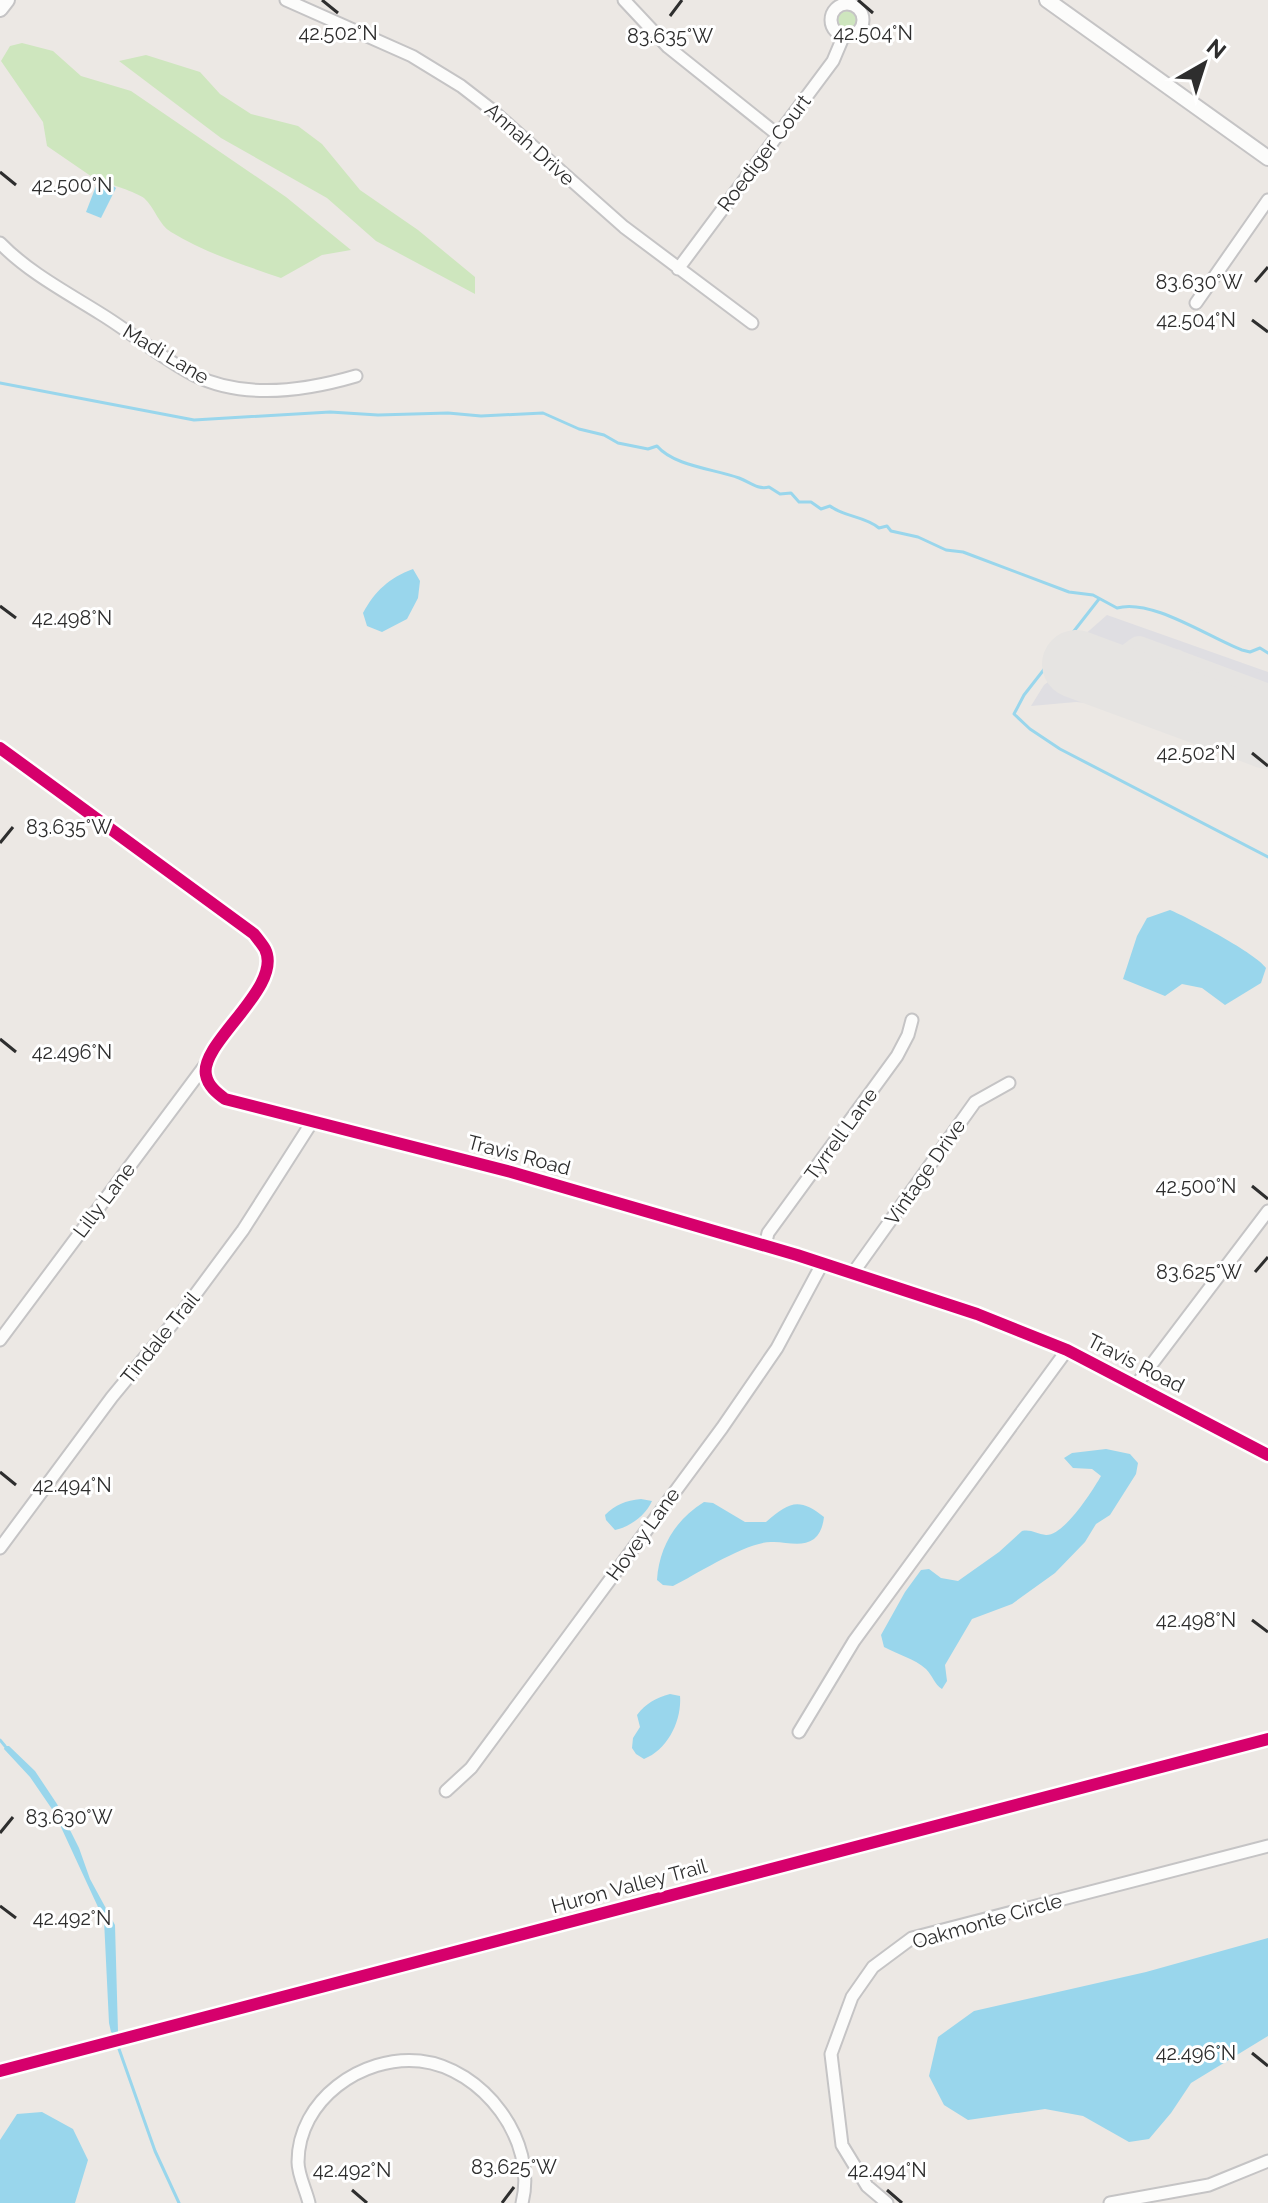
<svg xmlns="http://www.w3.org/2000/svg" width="1268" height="2203" viewBox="0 0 1268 2203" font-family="Raleway,sans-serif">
<rect width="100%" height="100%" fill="#ece8e4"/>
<path fill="#dfdee2" d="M1107,615L1268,672V765L1097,704L1076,702L1031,706L1044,685L1051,680L1074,637H1082Z"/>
<path fill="#cee6be" d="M838 20a9 9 0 1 1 18 0a9 9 0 1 1-18 0Z
M22,43L53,51L81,76L131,91L286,197L351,250L322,255L281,278C244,265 205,253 171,232C159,225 155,208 144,198C138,193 106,182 98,181L47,146L43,122L1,61L10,46Z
M146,55L200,72L220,94L251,114L298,126L322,144L360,190L418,230L475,277V294L376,241L327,198L221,138L119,61Z"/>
<path fill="#99d6ec" d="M98,181L108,182L116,188L101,218L86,212Z
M413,569L420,581L418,598L407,619L382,632L367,626L363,613C375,591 389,578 413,569Z
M1170,910C1189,918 1257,954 1266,968L1261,983L1225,1005L1202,988L1182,984L1165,996L1123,979L1137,936L1147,918Z
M1106,1449L1130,1454L1138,1463L1136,1474L1110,1515L1096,1524L1085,1542L1055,1573L1012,1604L972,1619L945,1665L947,1681L942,1689C934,1684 933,1676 926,1669C915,1659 897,1654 884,1647L881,1635L905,1592L921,1570L929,1569L941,1578L958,1581L999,1552L1022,1531C1031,1529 1037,1534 1046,1535C1064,1536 1093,1490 1101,1476L1092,1469L1073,1468L1064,1458L1072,1453Z
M641,1499L652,1501C646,1515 630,1527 615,1530L606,1520L605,1515C616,1504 625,1501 641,1499Z
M704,1502L713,1503L745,1522H766C789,1502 799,1497 824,1517C823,1525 821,1533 814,1539C801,1548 785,1541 771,1542C746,1542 697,1574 673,1586L663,1585L657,1580C659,1547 676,1519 704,1502Z
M670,1694L680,1696C682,1720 668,1750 644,1759L636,1754L632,1748L633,1738L640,1727L637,1715C646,1703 656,1698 670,1694Z
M5,1746H9L35,1771L57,1804L79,1848L90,1879L115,1925L118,2032L115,2035L111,2032L109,2023L104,1920L54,1812L30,1777L4,1749Z
M1268,1938V2036L1191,2083L1171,2113L1149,2139L1129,2142L1083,2116L1045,2109L968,2120L944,2105L929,2076L938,2037L974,2011L1146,1972Z
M42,2112L73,2129L88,2160L75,2203H0V2140L17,2114Z"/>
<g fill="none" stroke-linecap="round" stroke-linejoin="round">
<path stroke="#99d6ec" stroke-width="3" d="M0,383L194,420L330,412L378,415L448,413L481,416L543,413L579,429L604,435L618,443L648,449L657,446C674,466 714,469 739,478C750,482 757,490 769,487L780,494L791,493L799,502H811L821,509L830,506C844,517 865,516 879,528L887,526L891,531L918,537L946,550L963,552L1069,592L1093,595L1117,608C1151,598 1208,637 1242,650L1250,652L1260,648L1268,653
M1099,599L1024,695L1014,714L1030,729L1060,749L1268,857
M0,1740L5,1746
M119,2049L155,2151L179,2203"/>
<path stroke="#e6e4e2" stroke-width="28" d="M1116,679L1126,660L1139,650L1268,698
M1163,697L1175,663"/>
<path stroke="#e6e4e2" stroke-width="68" d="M1076,664L1268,735"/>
<g stroke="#c5c4c5" stroke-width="15">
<path id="street" d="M286,0L412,56L461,86L492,110L624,227L752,323
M624,0L668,47L778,135
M831 20a16 16 0 1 1 32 0a16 16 0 1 1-32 0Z
M0,243C28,272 66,292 101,314C132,333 161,358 194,375C244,400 305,391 356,376
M678,269L833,61L844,35
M1196,303L1268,200
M0,748L254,934C257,938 262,944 265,949C284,987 199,1043 206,1075C208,1086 217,1093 225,1099L511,1172L797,1255L977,1314L1067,1350L1268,1455
M765,1246L768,1233L897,1056L908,1035L912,1020
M853,1273L975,1102L1009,1083
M0,1340L206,1064
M1136,1385L1268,1211
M0,1548L112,1397L183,1311L243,1230L312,1122
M799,1732L854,1641L1067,1350
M446,1791L471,1768L722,1428L777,1348L822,1264
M309,2203C306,2190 298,2175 298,2162C298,2100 362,2055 420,2061C483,2068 538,2141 522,2203
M887,2203L867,2186L842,2145L831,2054L852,1997L873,1967L912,1938L1268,1846
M1110,2203L1209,2185L1268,2161"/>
</g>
<g stroke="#c5c4c5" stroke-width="18">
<path id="secondary" d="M1047,0L1268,158
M0,9L7,0"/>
</g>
<use href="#street" stroke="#fcfcfb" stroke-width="11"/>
<use href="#secondary" stroke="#fcfcfb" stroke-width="14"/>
<g stroke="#fff" stroke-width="17">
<path id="cycleway" d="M0,748L254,934C257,938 262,944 265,949C284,987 199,1043 206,1075C208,1086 217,1093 225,1099L511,1172L797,1255L977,1314L1067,1350L1268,1455
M0,2071L1268,1739"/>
</g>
<use href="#cycleway" stroke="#d6006c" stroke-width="12"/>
</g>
<path fill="none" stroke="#2e2e2e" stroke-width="3" d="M322,0L338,13M858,0L873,13M670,16L682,0M0,172L16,185M1255,282L1268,267M1252,320L1268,332M0,606L16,618M1252,753L1268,766M0,843L13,827M0,1039L16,1052M1252,1186L1268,1199M1255,1272L1268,1257M0,1472L16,1485M1252,1620L1268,1632M0,1833L13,1817M0,1906L16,1918M1252,2053L1268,2066M352,2190L367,2203M887,2190L902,2203M502,2203L514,2187"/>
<g text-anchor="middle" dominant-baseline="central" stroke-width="6" stroke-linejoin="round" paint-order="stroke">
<g font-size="20" fill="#2e2e2e" stroke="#fff">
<text transform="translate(530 144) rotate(42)">Annah Drive</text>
<text transform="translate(764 153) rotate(-53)">Roediger Court</text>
<text transform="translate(166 354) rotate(31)">Madi Lane</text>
<text transform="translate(841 1134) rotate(-54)">Tyrrell Lane</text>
<text transform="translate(519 1155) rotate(15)">Travis Road</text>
<text transform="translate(925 1172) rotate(-55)">Vintage Drive</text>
<text transform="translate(104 1200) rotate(-53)">Lilly Lane</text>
<text transform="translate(160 1338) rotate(-51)">Tindale Trail</text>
<text transform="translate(1136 1363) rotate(27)">Travis Road</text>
<text transform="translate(643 1534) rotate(-54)">Hovey Lane</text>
<text transform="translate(629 1886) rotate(-15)">Huron Valley Trail</text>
<text transform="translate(987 1921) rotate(-16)">Oakmonte Circle</text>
</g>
</g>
<g font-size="20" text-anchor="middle" fill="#2e2e2e" stroke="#fff" stroke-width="6" stroke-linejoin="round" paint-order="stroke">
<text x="873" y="40">42.504°N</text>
<text x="338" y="40">42.502°N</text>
<text x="670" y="43">83.635°W</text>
<text x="72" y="192">42.500°N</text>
<text x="1199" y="289">83.630°W</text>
<text x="1196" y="327">42.504°N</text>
<text x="72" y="625">42.498°N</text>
<text x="1196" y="760">42.502°N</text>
<text x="69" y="834">83.635°W</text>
<text x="72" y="1059">42.496°N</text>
<text x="1196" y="1193">42.500°N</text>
<text x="1199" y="1279">83.625°W</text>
<text x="72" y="1492">42.494°N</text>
<text x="1196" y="1627">42.498°N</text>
<text x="69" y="1824">83.630°W</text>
<text x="72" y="1925">42.492°N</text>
<text x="1196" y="2060">42.496°N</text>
<text x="514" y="2174">83.625°W</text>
<text x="352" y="2177">42.492°N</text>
<text x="887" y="2177">42.494°N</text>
</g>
<g transform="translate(1204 64) rotate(39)" stroke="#ffffff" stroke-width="6" paint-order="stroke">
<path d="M0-6L14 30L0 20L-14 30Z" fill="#2e2e2e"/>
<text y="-12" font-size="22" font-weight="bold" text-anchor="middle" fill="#2e2e2e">N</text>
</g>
</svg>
